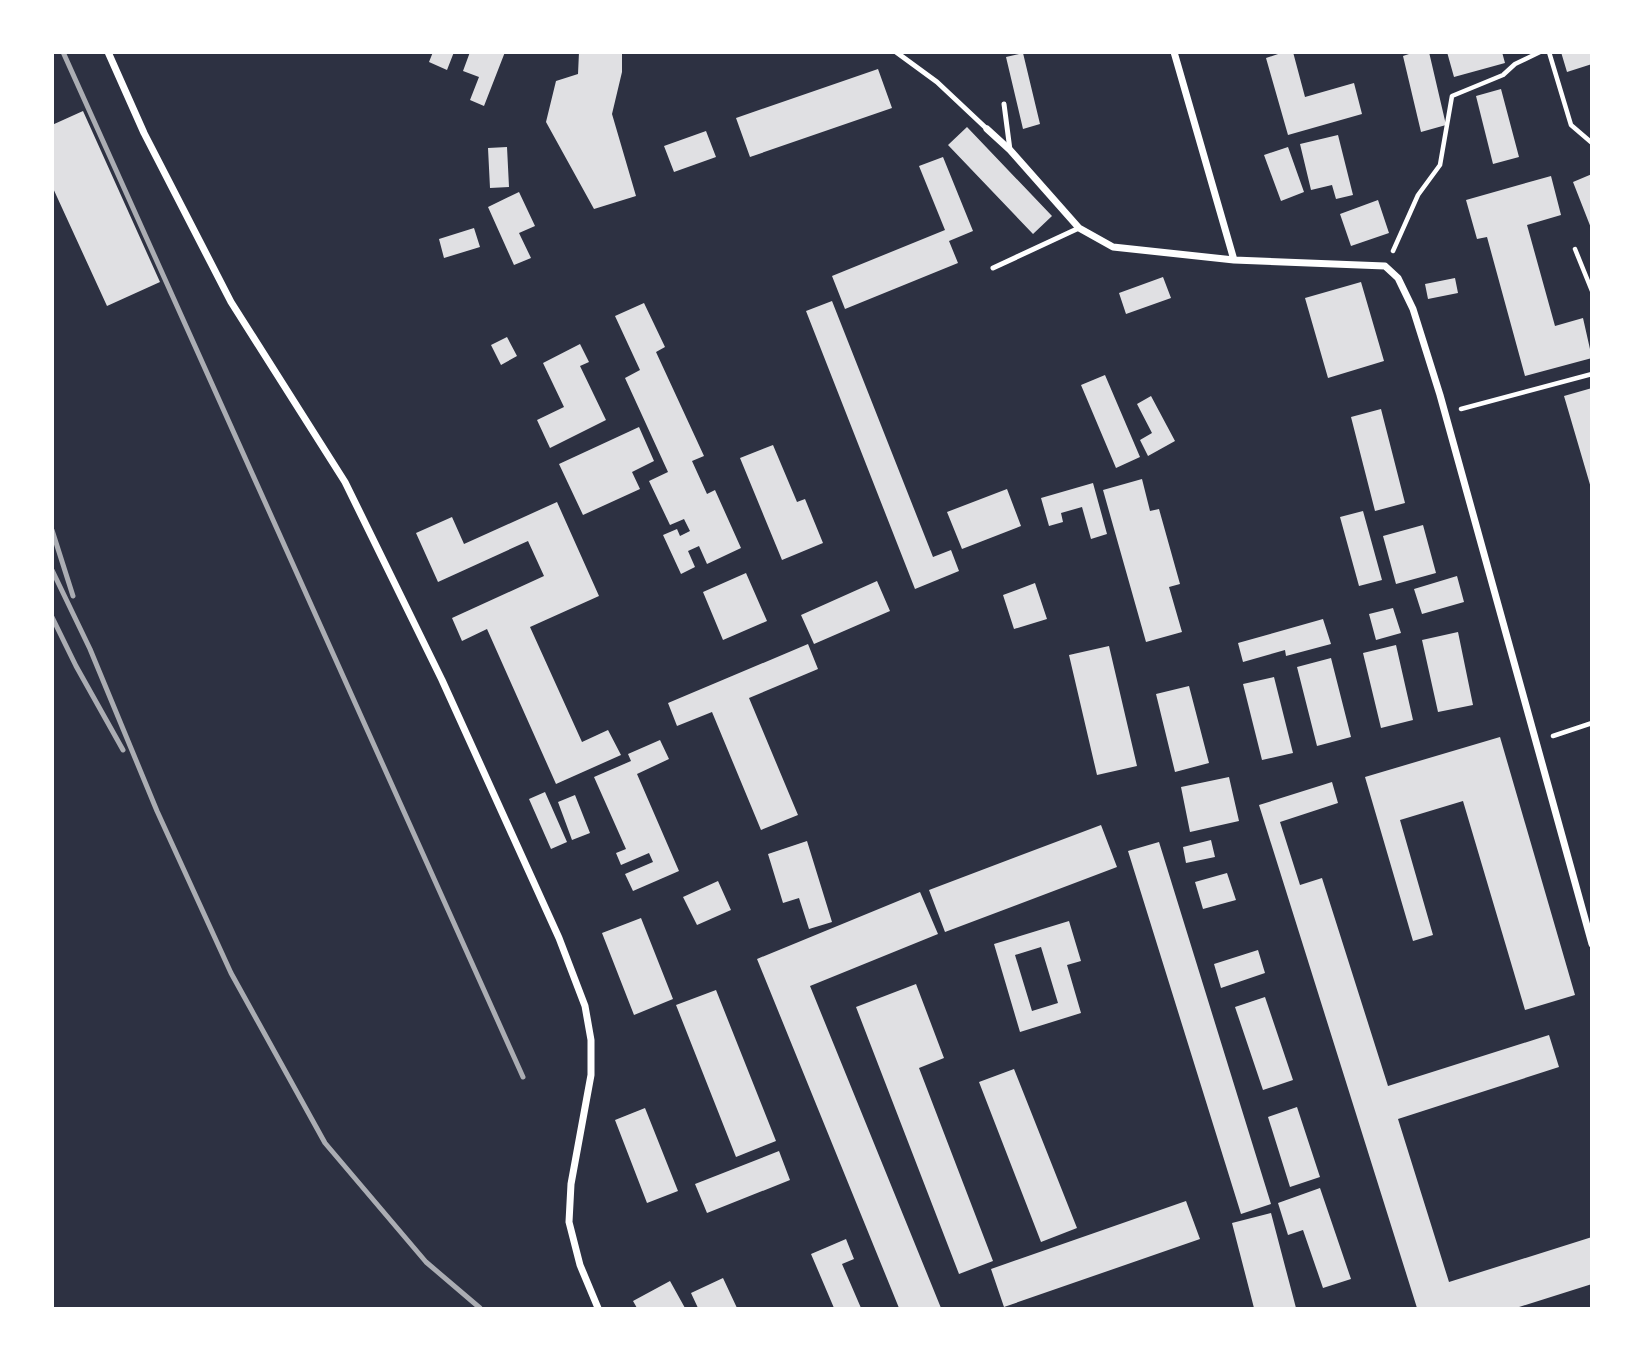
<svg xmlns="http://www.w3.org/2000/svg" width="1644" height="1361" viewBox="0 0 1644 1361" font-family="Roboto,sans-serif">
<rect width="100%" height="100%" fill="#2d3142"/>
<path fill="#e0e0e3" fill-rule="evenodd" d="M433,52H454L447,70L429,62Z
M470,52H505L484,106L470,100L479,77L463,71Z
M579,52H622V72L612,114L636,196L594,209L546,122L556,81L578,74Z
M1284,52H1293L1305,97L1354,83L1362,114L1288,135L1266,58Z
M1415,52H1429L1446,125L1421,132L1403,56Z
M1447,52H1502L1505,63L1454,77Z
M1561,52H1592V64L1567,72Z
M1023,53L1040,124L1023,129L1006,57Z
M878,69L892,108L750,157L736,118Z
M1501,89L1519,157L1493,164L1476,96Z
M83,111L160,282L107,306L52,186V125Z
M967,127L1052,216L1033,234L948,145Z
M706,131L716,157L674,172L664,146Z
M1338,135L1353,195L1336,199L1332,185L1311,190L1300,144Z
M507,147L509,187L490,188L488,148Z
M1288,147L1304,192L1281,201L1264,155Z
M943,157L973,231L949,241L958,263L845,309L832,276L945,230L919,166Z
M1592,174V228H1591L1573,182Z
M1551,176L1561,215L1527,225L1555,326L1583,318L1592,358L1525,376L1487,237L1477,239L1466,200Z
M519,192L535,226L519,233L531,258L514,265L488,207Z
M1378,200L1389,233L1351,246L1340,214Z
M474,228L480,247L444,258L439,239Z
M1163,277L1171,298L1126,314L1119,293Z
M1455,278L1458,293L1428,299L1425,284Z
M1361,282L1384,361L1328,378L1305,298Z
M832,301L933,557L951,550L959,571L915,589L806,311Z
M644,303L665,347L656,352L704,456L692,461L707,494L715,490L741,548L707,564L699,546L688,551L695,567L681,574L663,535L677,529L680,536L690,531L684,519L670,525L649,481L668,472L625,378L640,370L615,316Z
M507,337L517,356L501,365L491,345Z
M580,344L589,362L580,366L606,420L550,448L537,420L564,407L543,363Z
M1105,375L1140,457L1116,468L1081,385Z
M1592,388V488H1591L1564,396Z
M1151,396L1175,441L1148,456L1140,440L1152,433L1137,404Z
M1381,409L1405,503L1375,511L1351,417Z
M639,427L654,461L632,472L640,489L583,515L559,464Z
M773,445L797,502L805,499L823,543L782,560L740,458Z
M1142,479L1150,511L1159,509L1180,584L1169,587L1182,632L1146,642L1103,490Z
M1093,483L1107,534L1091,539L1082,507L1061,513L1063,522L1049,526L1041,498Z
M1007,489L1021,526L962,549L947,512Z
M557,502L599,596L530,627L582,742L608,730L621,755L556,784L487,629L462,641L452,618L544,576L528,541L438,582L416,533L452,517L464,544Z
M1363,511L1382,580L1359,586L1340,517Z
M1423,525L1436,573L1396,584L1383,536Z
M746,573L767,621L723,640L703,592Z
M1457,576L1464,602L1422,614L1414,589Z
M877,581L890,611L814,644L801,615Z
M1035,583L1047,619L1014,629L1003,595Z
M1393,608L1401,633L1376,640L1369,614Z
M1323,619L1331,644L1286,656L1285,650L1243,662L1238,643Z
M1458,632L1473,705L1438,712L1422,640Z
M808,644L818,669L749,698L798,815L761,830L712,712L677,726L668,703Z
M1396,645L1413,720L1381,728L1363,653Z
M1109,646L1137,766L1097,775L1069,655Z
M1331,658L1351,737L1317,746L1297,667Z
M1274,677L1293,753L1262,760L1243,684Z
M1189,686L1209,763L1175,772L1156,694Z
M1500,737L1575,995L1525,1010L1463,801L1400,820L1433,935L1413,941L1365,777Z
M660,740L669,759L637,774L679,871L633,891L625,874L653,862L649,853L621,865L616,853L626,849L594,777L631,761L628,754Z
M1229,777L1239,821L1190,832L1181,787Z
M1332,782L1338,803L1280,822L1300,885L1322,878L1388,1086L1549,1035L1559,1067L1398,1119L1449,1282L1592,1237V1284L1516,1308H1417L1259,805Z
M545,792L567,842L551,849L529,799Z
M575,795L590,833L572,840L558,802Z
M1101,825L1117,867L945,932L929,890Z
M1211,840L1215,857L1186,863L1183,847Z
M807,841L832,922L809,929L799,898L783,903L768,854Z
M1159,842L1271,1204L1241,1214L1128,851Z
M1227,873L1236,900L1203,909L1195,882Z
M718,881L731,910L697,925L683,897Z
M920,892L938,934L810,986L941,1308H899L757,959Z
M641,918L673,999L634,1015L602,933Z
M1069,921L1081,961L1067,965L1081,1013L1020,1032L994,944ZM1041,947L1058,1003L1032,1011L1015,955Z
M1258,950L1265,973L1221,988L1214,964Z
M916,984L944,1058L919,1068L993,1261L959,1274L856,1007Z
M716,990L776,1141L736,1157L676,1005Z
M1265,997L1293,1080L1263,1090L1235,1007Z
M1014,1069L1077,1228L1041,1242L979,1082Z
M1297,1107L1320,1177L1290,1187L1268,1117Z
M645,1108L678,1191L647,1203L615,1120Z
M779,1151L790,1180L707,1213L695,1184Z
M1320,1188L1351,1279L1323,1288L1303,1230L1288,1235L1278,1203Z
M1186,1201L1200,1239L1004,1307L991,1269Z
M1271,1213L1296,1308H1254L1232,1223Z
M846,1239L854,1259L842,1264L861,1308H834L811,1254Z
M723,1278L737,1308H698L691,1293Z
M670,1281L685,1308H637L633,1301Z"/>
<g fill="none" stroke-linecap="round" stroke-linejoin="round">
<path stroke="#fff" stroke-width="4.5" d="M1549,52L1571,125L1592,143
M1575,249L1592,291
M1393,251L1418,195L1440,165L1452,96L1503,75L1515,64L1540,52
M1461,409L1592,374
M1553,736L1592,723"/>
<path stroke="#fff" stroke-width="5" d="M896,52L937,82L987,129
M1004,104L1010,150
M993,268L1079,228"/>
<path stroke="#fff" stroke-width="7" d="M108,52L144,133L231,302L345,482L442,680L559,938L585,1006L591,1040V1075L571,1184L569,1222L580,1265L598,1308
M1174,52L1234,260
M987,129L1010,150L1079,228L1113,247L1234,260L1385,266L1398,278L1413,309L1440,395L1592,944"/>
<path stroke="#abadb3" stroke-width="5" d="M63,52L523,1077
M52,530L73,596
M52,570L90,649L157,811L231,973L325,1143L426,1262L480,1308
M52,617L76,666L123,750"/>
</g>
<rect width="1644" height="1361" fill="none" stroke="#ffffff" stroke-width="108"/>
</svg>
